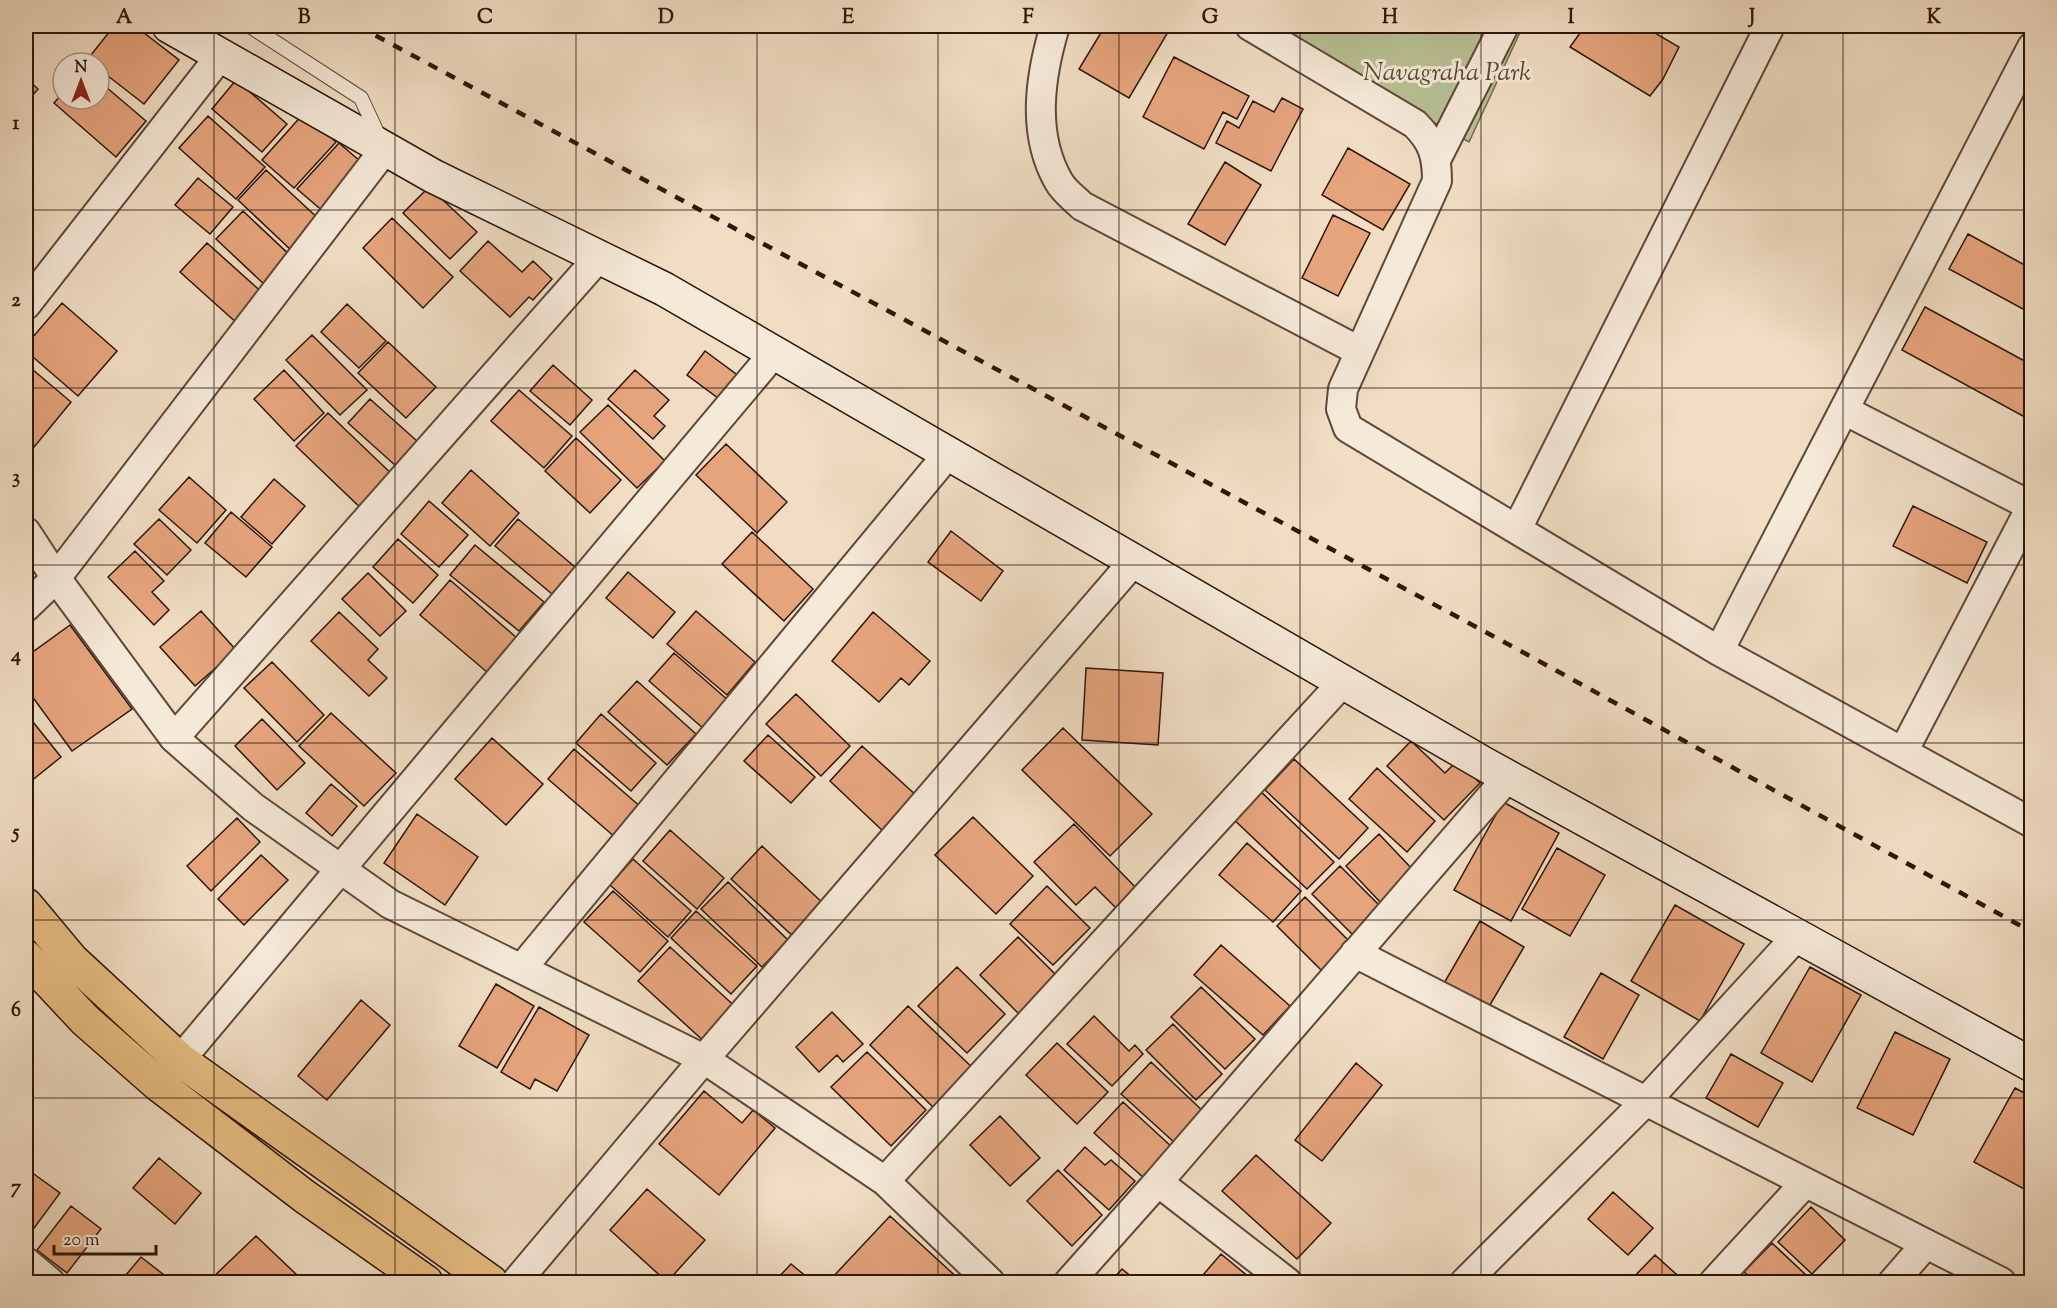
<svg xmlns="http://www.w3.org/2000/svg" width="2057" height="1308" viewBox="0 0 2057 1308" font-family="'Sorts Mill Goudy',serif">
<rect width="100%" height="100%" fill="#f0ddc3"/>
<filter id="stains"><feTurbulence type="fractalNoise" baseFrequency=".00333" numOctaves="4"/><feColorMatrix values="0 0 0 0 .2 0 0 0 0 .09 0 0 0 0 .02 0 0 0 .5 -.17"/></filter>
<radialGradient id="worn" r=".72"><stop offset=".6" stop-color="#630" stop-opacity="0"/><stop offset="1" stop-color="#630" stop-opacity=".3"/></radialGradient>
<path fill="#b8c195" stroke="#726c50" stroke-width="1.5" d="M1260,26H1523L1469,142Z"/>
<path fill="#e6a47d" stroke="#2d160b" stroke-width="1.5" d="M114,26H135L179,60L144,104L99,69V63L87,60Z
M1105,26H1157L1168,32L1129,98L1079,69Z
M1585,26H1643L1679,47L1663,79L1650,96L1570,47Z
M1174,57L1249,96L1237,119L1223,112L1204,149L1143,117Z
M26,78L38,89L26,103Z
M236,80L287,124L262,152L212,109Z
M99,81L146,121L116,157L54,103L63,93V99H99Z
M1282,98L1303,109L1271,171L1216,143L1227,121L1239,128L1253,101L1274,112Z
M304,113L336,142L294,188L262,160Z
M208,116L265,167L236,199L179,148Z
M339,143L367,167L325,213L297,189Z
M1348,148L1410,184L1383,230L1322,195Z
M1225,162L1261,185L1225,245L1188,224Z
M266,170L322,222L293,252L238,200Z
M198,178L233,207L210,234L175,205Z
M429,187L477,232L450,259L403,213Z
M243,211L294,259L267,287L216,239Z
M1333,215L1370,233L1338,296L1302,278Z
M392,218L453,277L423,308L363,248Z
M1968,234L2032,269V293L2023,309L1949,269Z
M488,241L522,272L533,261L552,279L533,300L529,297L510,317L460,271Z
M207,243L266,296L239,325L180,272Z
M62,303L117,351L78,396L26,351V345Z
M347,304L386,341L359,368L321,332Z
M1925,307L2032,365V421L1902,350Z
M312,335L367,390L340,415L286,360Z
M388,342L436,387L406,418L358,373Z
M705,351L740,377L722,401L687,375Z
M26,364L71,402L30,452L26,449Z
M553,365L592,400L570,425L530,391Z
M284,370L324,413L294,441L254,399Z
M635,370L669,400L654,416L665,426L653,439L608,399Z
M519,390L572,436L544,468L491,421Z
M370,399L427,450L405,474L348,423Z
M608,405L665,461L637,488L580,432Z
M328,413L398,480L367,514L296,446Z
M576,438L621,480L590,513L545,471Z
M726,444L787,502L757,533L696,475Z
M471,470L519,513L490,546L442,503Z
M189,477L226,510L197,543L159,510Z
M274,479L305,506L272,544L241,517Z
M429,501L468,535L439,567L401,534Z
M1913,506L1987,542L1967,583L1893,546Z
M231,512L272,547L246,577L205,543Z
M159,519L191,550L167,575L134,544Z
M518,519L575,567L552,594L495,546Z
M951,531L1003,571L981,601L928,562Z
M752,532L813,589L784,621L722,564Z
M398,539L438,575L413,603L373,567Z
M475,545L544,602L519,631L450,575Z
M135,551L164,581L152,592L169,610L154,625L108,577Z
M628,572L675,612L653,638L606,598Z
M368,573L406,611L380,636L342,599Z
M450,580L518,639L488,673L420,615Z
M201,611L236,650L195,686L160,647Z
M696,611L755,662L727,695L667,644Z
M339,612L378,649L368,660L387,678L369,696L311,641Z
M873,612L930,661L909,685L901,678L879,702L832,661Z
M70,625L132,709L72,751L26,688V657Z
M674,653L729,701L704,729L649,681Z
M272,662L324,715L297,742L244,688Z
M1086,668L1163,673L1158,745L1082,740Z
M637,681L696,734L667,765L608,712Z
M796,694L850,746L821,776L766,724Z
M331,713L396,773L364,806L299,746Z
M601,714L656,763L631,791L576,743Z
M262,719L305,763L277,790L235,746Z
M33,722L61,757L30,782L26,777V728Z
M1063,728L1152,814L1110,856L1022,770Z
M768,735L815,777L791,803L744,761Z
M492,738L543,784L506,825L455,779Z
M1411,741L1445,773L1457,761L1480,783L1444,820L1387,766Z
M862,746L918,797L885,833L830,781Z
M574,749L642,808L616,838L548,779Z
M1294,759L1368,828L1339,859L1265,790Z
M1377,768L1435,821L1407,852L1349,799Z
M331,784L357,806L332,836L306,813Z
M1255,786L1334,862L1307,889L1228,814Z
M1503,802L1559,833L1511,921L1454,890Z
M417,814L478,857L445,905L384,863Z
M973,817L1033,876L996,914L935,855Z
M237,818L260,842L211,891L187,866Z
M1074,824L1139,891L1118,910L1095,887L1076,905L1034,862Z
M670,830L724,878L697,909L643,861Z
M1379,834L1414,871L1381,903L1346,866Z
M1247,843L1301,891L1273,922L1219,875Z
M762,846L826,906L796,939L731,879Z
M1557,848L1605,875L1570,936L1522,909Z
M261,855L288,880L244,925L218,899Z
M633,859L691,911L668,937L610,885Z
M1340,866L1382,908L1354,936L1312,894Z
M728,882L788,940L762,967L701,909Z
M1047,886L1090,928L1053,965L1010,924Z
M613,891L668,941L640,972L584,922Z
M1305,897L1350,942L1322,971L1277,926Z
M1675,905L1744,944L1700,1021L1631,981Z
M696,911L757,966L731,994L671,938Z
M1480,921L1524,947L1487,1010L1443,985Z
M1018,937L1060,979L1022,1017L980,975Z
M1221,945L1290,1006L1263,1035L1194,975Z
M670,947L740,1011L708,1045L638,981Z
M957,967L1005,1014L967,1053L918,1006Z
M1810,967L1861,995L1812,1082L1761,1053Z
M1601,973L1639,995L1603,1059L1564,1037Z
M496,984L534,1006L497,1068L459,1046Z
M1201,987L1255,1039L1225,1069L1171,1017Z
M361,1000L390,1025L327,1100L298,1076Z
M908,1006L978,1073L939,1113L870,1045Z
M539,1007L589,1035L557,1091L535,1079L530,1089L501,1072Z
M832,1012L863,1044L843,1062L837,1055L819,1072L796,1047Z
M1094,1016L1129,1051L1135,1045L1143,1054L1112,1086L1067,1044Z
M1173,1024L1222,1074L1196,1100L1146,1050Z
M1895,1032L1950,1059L1913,1135L1857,1108Z
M1057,1043L1108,1092L1077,1124L1026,1075Z
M867,1052L926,1110L891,1146L831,1087Z
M1731,1054L1783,1083L1758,1127L1706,1098Z
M1151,1062L1205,1113L1176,1144L1121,1094Z
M1356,1063L1382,1085L1322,1161L1295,1140Z
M2015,1088L2032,1097V1179L2026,1190L1974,1162Z
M704,1091L742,1123L753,1110L775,1128L719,1195L659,1144Z
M1123,1102L1173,1148L1145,1179L1094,1133Z
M1000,1116L1040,1158L1010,1186L970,1145Z
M1085,1147L1105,1165L1111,1160L1135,1181L1109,1210L1064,1170Z
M1256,1155L1331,1223L1297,1259L1222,1191Z
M159,1158L201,1193L175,1224L133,1188Z
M27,1169L60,1193L26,1239V1171Z
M1058,1170L1102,1215L1072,1246L1027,1201Z
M647,1189L705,1240L667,1282L610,1230Z
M1613,1192L1653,1228L1628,1255L1588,1219Z
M71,1206L101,1229L67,1273L37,1250Z
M1811,1207L1845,1240L1812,1274L1778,1242Z
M890,1216L962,1282H833L830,1280Z
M256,1236L298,1276L291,1282H208Z
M1772,1243L1806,1275L1799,1282H1756L1744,1272Z
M1221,1254L1255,1282H1197Z
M1655,1255L1685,1282H1629Z
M141,1257L173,1282H120Z
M791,1264L813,1282H774Z
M1122,1269L1138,1282H1110Z"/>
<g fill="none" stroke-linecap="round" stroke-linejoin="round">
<g stroke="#5e4839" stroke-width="16">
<path id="lane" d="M250,26L361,98L380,139"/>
</g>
<g stroke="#5e4839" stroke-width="32">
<path id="street" d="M1055,26C1040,76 1031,134 1059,182C1064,191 1074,198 1082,206L1359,351
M1250,26L1415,124C1433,142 1437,156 1437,181L1343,389L1341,409L1348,428L1719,651L2032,823
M1437,158L1504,26
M26,305L221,55
M1844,410L2031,506
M1517,529L1770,26
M26,532L56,578L174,738L253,807L390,904L704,1059L885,1181L990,1282
M26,607L56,578L385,149
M1719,651L2032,47
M174,738L599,257
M1903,752L2032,505
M1355,953L2001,1282
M522,968L948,454
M180,1060L774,353
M885,1181L1343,682
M1158,1182L1508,777
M26,1262L50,1282
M516,1282L704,1059L1134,561
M1069,1282L1158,1182L1287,1282
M1465,1282L1646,1101L1797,936
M1714,1282L1805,1183
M1893,1282L1926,1244"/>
</g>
<g stroke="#2d160b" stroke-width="36">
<path id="secondary" d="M169,26L433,176L664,289L1486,765L2032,1065"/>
</g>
<g stroke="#2d160b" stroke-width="36">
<path id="primary" d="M26,905L72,960L180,1060L491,1282
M26,957L85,1020L159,1085L304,1196L426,1282"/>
</g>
<use href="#lane" stroke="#f5e9d8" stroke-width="14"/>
<use href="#street" stroke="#f5e9d8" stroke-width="28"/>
<use href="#secondary" stroke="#f5e9d8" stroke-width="33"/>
<use href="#primary" stroke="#e8be82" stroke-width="33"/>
<path stroke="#2d160b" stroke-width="4.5" stroke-dasharray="10 10" stroke-linecap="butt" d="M358,26L1517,649L2032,932"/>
</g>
<path fill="none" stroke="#2d160b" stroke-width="1.5" stroke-opacity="0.55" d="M214,26V1282M395,26V1282M576,26V1282M757,26V1282M938,26V1282M1119,26V1282M1300,26V1282M1481,26V1282M1662,26V1282M1843,26V1282M26,210H2032M26,388H2032M26,565H2032M26,743H2032M26,920H2032M26,1098H2032"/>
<g text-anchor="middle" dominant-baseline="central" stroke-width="6" stroke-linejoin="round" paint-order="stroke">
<g font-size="26" font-style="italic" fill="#574934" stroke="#f5e9d8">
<text x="1447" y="73">Navagraha Park</text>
</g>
</g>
<rect width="2057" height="1308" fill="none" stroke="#f0ddc3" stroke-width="66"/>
<g transform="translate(81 81)"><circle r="28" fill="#f5e9d8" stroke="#a59586" stroke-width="1.5"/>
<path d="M0-4.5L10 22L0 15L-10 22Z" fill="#8f2418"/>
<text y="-9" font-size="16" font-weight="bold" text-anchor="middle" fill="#2d160b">N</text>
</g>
<path d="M54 1245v9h102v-9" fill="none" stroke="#2d160b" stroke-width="3"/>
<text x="63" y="1245" font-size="18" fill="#2d160b" stroke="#f5e9d8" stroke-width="4.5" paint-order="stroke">20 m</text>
<rect x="33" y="33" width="1991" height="1242" fill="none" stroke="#2d160b" stroke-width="2"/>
<g font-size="20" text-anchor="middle" font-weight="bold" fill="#2d160b">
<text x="124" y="23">A</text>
<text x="304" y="23">B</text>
<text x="485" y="23">C</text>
<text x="666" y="23">D</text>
<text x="848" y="23">E</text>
<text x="1028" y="23">F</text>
<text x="1210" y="23">G</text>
<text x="1390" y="23">H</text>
<text x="1571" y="23">I</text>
<text x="1752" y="23">J</text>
<text x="1934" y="23">K</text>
<text x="16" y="129">1</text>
<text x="16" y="306">2</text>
<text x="16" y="483">3</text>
<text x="16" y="661">4</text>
<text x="16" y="838">5</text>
<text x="16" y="1016">6</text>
<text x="16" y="1193">7</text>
</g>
<rect width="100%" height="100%" filter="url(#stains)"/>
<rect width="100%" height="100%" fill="url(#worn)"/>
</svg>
